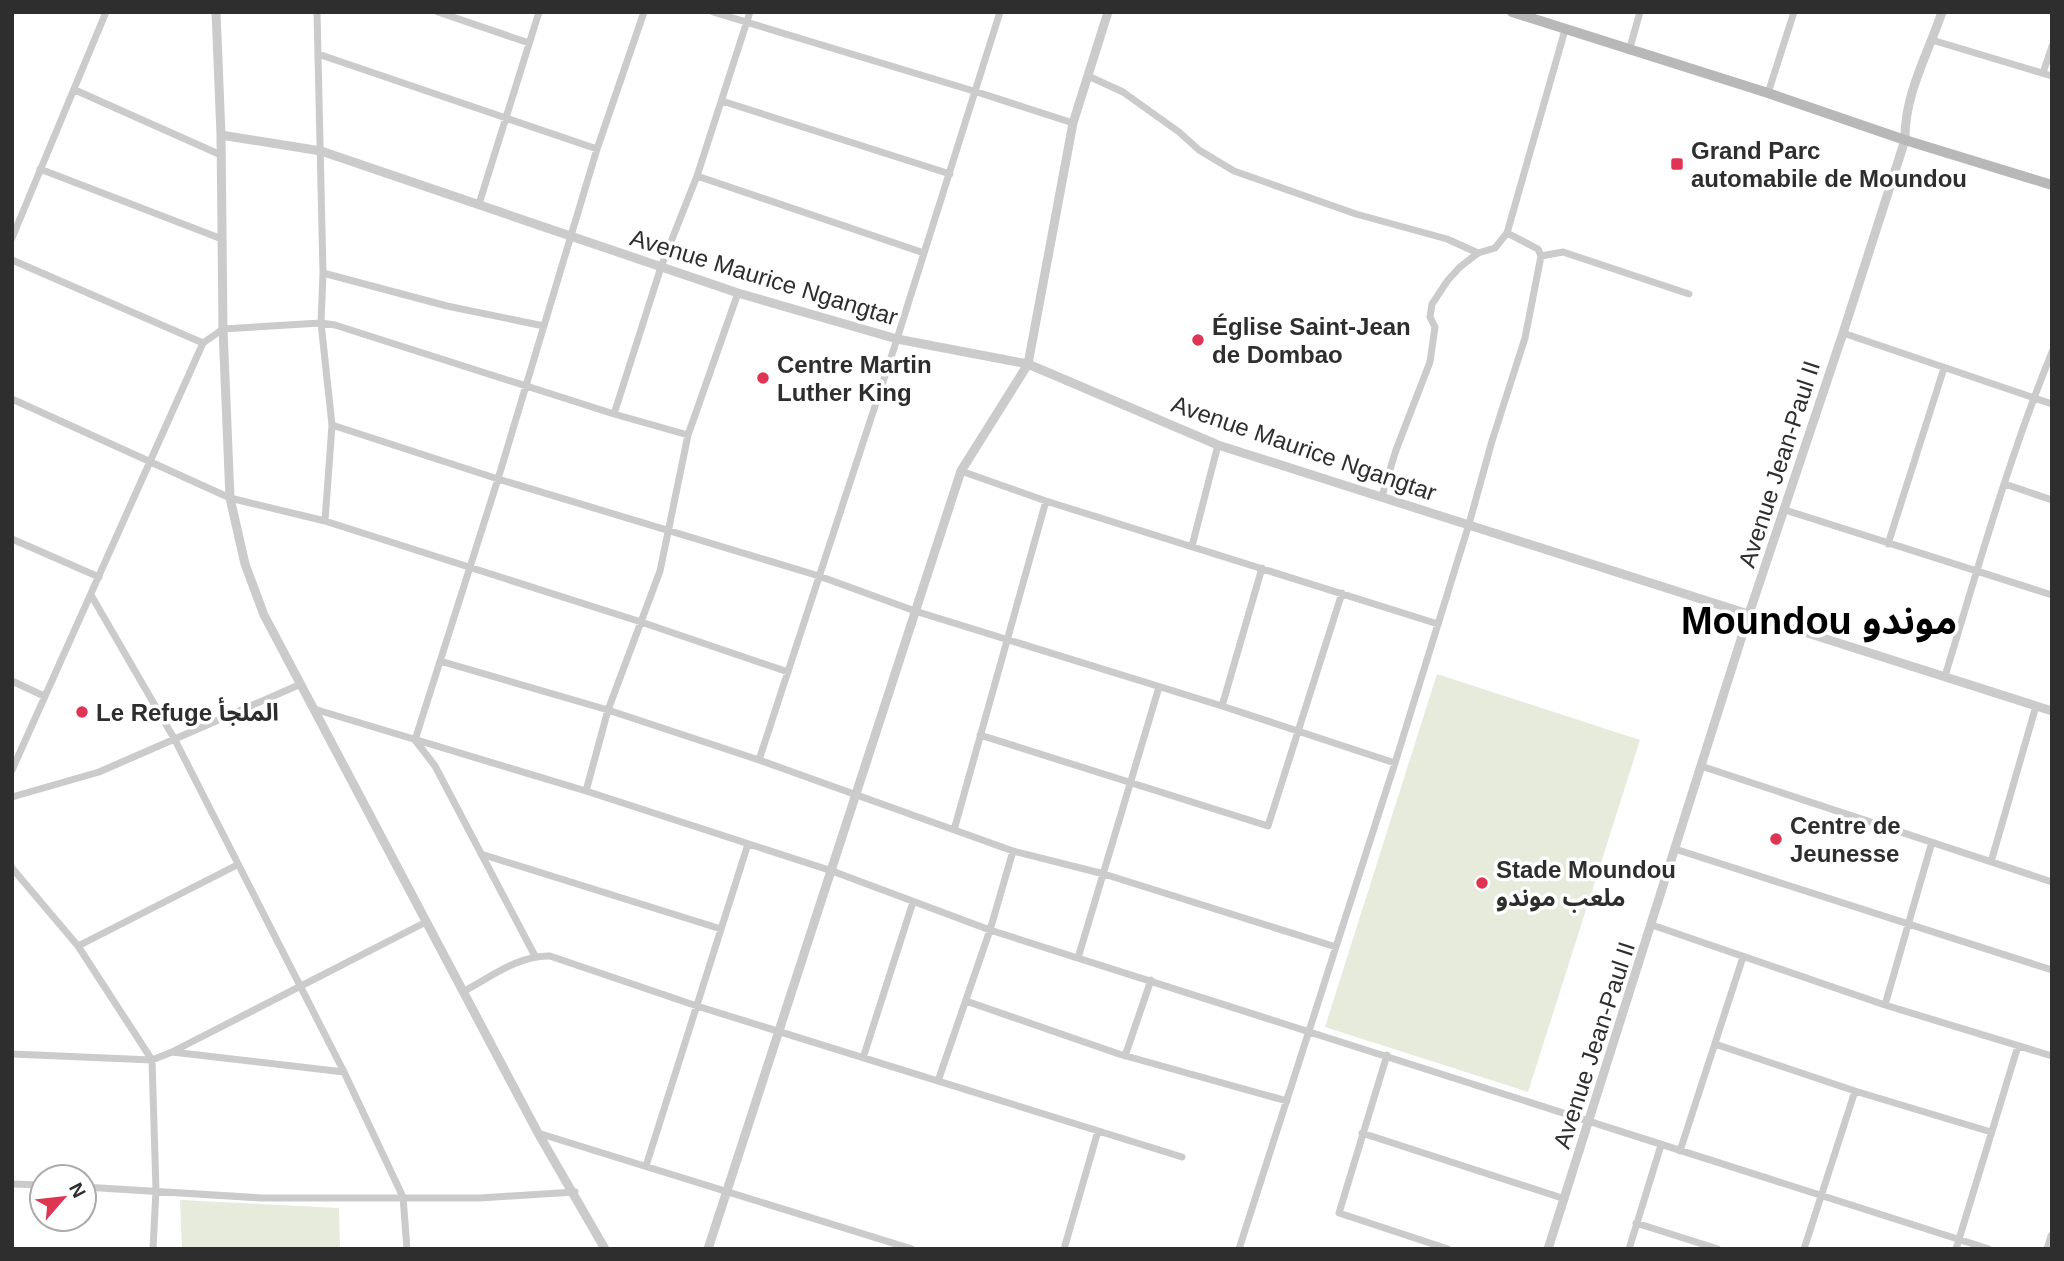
<svg xmlns="http://www.w3.org/2000/svg" width="2064" height="1261" viewBox="0 0 2064 1261" font-family="Helvetica,'Noto Sans Arabic',sans-serif">
<rect width="100%" height="100%" fill="#fff"/>
<path fill="#e6ebdc" d="M1437,674L1640,740L1528,1092L1325,1027Z
M180,1200L339,1208L340,1249H182Z"/>
<g fill="none" stroke-linecap="round" stroke-linejoin="round">
<path stroke="#cbcbcb" stroke-width="7" d="M317,12L323,273L321,323L332,425L325,521
M438,12L529,43
M713,12L977,92L1073,123
M1932,40L2052,76
M1629,51L1640,12
M318,54L597,149
M2043,73L2052,46
M1088,76L1123,92L1179,132L1199,150L1234,171L1356,214L1447,239L1478,253
M75,90L221,155
M1768,93L1794,12
M722,101L950,174
M40,169L222,239
M697,176L924,253
M479,204L539,12
M12,238L106,12
M1541,256L1563,252L1689,294
M12,260L203,343
M323,273L447,306L544,326
M1843,333L2052,404
M12,399L230,498L325,521L641,622L788,672
M614,414L661,267L697,176L750,12
M332,425L498,479L819,576L915,611L1222,706L1395,763
M961,471L1046,501L1438,624
M2005,484L2052,500
M1382,496L1396,450L1430,362L1435,327L1430,317L1432,304L1448,280L1460,267L1478,253L1495,248L1507,233L1565,30
M1785,510L2052,595
M12,539L99,577
M1888,544L1944,368
M1192,546L1218,445
M91,595L175,740L344,1072L403,1197L407,1249
M440,661L608,710L759,760L1013,851L1104,874L1336,947
M1945,676C1978,568 2009,457 2052,352
M12,681L44,696
M1222,706L1262,568
M314,709L586,791L832,871L990,930L1989,1249
M980,735L1268,826L1342,593
M759,760L897,339L1000,12
M1701,766L2052,882
M12,770L203,343L223,329L321,323L335,325L614,414L688,435
M586,791L608,710L660,571L688,435L738,293
M12,797L99,772L301,684
M954,830L1046,501
M1675,849L2052,970
M481,854L721,929
M1991,862L2036,706
M12,868L78,946L152,1060L156,1190L153,1249
M1652,925L1885,1005L2052,1056
M78,946L237,865
M535,956L435,766L415,740L498,479L597,149L644,12
M1078,958L1159,687
M464,991C491,977 519,955 550,956L697,1006L1182,1157
M966,1001L1119,1054L1287,1101
M1885,1005L1932,842
M1715,1044L1855,1091L1991,1132
M172,1052L344,1072
M12,1054L152,1060L172,1052L426,922
M1387,1055L1339,1213L1448,1249
M1125,1056L1151,980
M863,1058L913,902
M938,1081L990,930L1013,851
M538,1133L912,1249
M1362,1133L1565,1199
M1680,1151L1743,957
M646,1166L748,844
M12,1184L42,1185
M84,1187L262,1198H480L575,1192
M1636,1223L1718,1249
M1064,1249L1098,1131
M1239,1249L1395,763L1469,524L1492,441L1525,338L1541,256L1538,249L1507,233
M1629,1249L1661,1145
M1804,1249L1855,1091
M1956,1249L2018,1046"/>
<path stroke="#cbcbcb" stroke-width="9" d="M216,12L221,135L223,329L230,498L245,564L264,615L538,1133L605,1249
M221,135L321,151L738,293L897,339L1028,364L1218,445L2052,711
M708,1249L961,471L1028,364L1073,123L1108,12
M1548,1249L1749,614L1843,333L1905,140C1904,95 1928,54 1942,12
M2048,1249L2052,1236"/>
<path stroke="#b8b8b8" stroke-width="10" d="M1512,12L1768,93L1905,140L2052,185"/>
</g>
<g fill="#df3555" stroke="#fff" stroke-width="2.5">
<rect x="1670" y="157" width="14" height="14" rx="3.5"/>
<circle cx="1198" cy="340" r="7"/>
<circle cx="763" cy="378" r="7"/>
<circle cx="82" cy="712" r="7"/>
<circle cx="1776" cy="839" r="7"/>
<circle cx="1482" cy="883" r="7"/>
</g>
<g text-anchor="middle" dominant-baseline="central" stroke-width="7" stroke-linejoin="round" paint-order="stroke">
<g font-size="24" font-weight="bold" fill="#2e2e2e" stroke="#fff" text-anchor="start">
<text x="1691" y="150">Grand Parc<tspan x="1691" dy="28">automabile de Moundou</tspan></text>
<text x="1212" y="326">Église Saint-Jean<tspan x="1212" dy="28">de Dombao</tspan></text>
<text x="777" y="364">Centre Martin<tspan x="777" dy="28">Luther King</tspan></text>
<text x="96" y="712">Le Refuge الملجأ</text>
<text x="1790" y="825">Centre de<tspan x="1790" dy="28">Jeunesse</tspan></text>
<text x="1496" y="869">Stade Moundou<tspan x="1496" dy="28">ملعب موندو</tspan></text>
</g>
<g font-size="24" fill="#2e2e2e" stroke="#fff">
<text transform="translate(764 277) rotate(17)">Avenue Maurice Ngangtar</text>
<text transform="translate(1304 448) rotate(19)">Avenue Maurice Ngangtar</text>
<text transform="translate(1779 464) rotate(-72)">Avenue Jean-Paul II</text>
<text transform="translate(1594 1045) rotate(-72)">Avenue Jean-Paul II</text>
</g>
<g font-size="38" font-weight="bold" fill="#000" stroke="#fff">
<text x="1819" y="621">Moundou موندو</text>
</g>
</g>
<rect width="2064" height="1261" fill="none" stroke="#2e2e2e" stroke-width="28"/>
<g transform="translate(63 1198) rotate(62)"><circle r="33" fill="#ffffff" stroke="#ababab" stroke-width="2"/>
<path d="M0-5L12 26L0 18L-12 26Z" fill="#df3555"/>
<text y="-10" font-size="19" font-weight="bold" text-anchor="middle" fill="#2e2e2e">N</text>
</g>
</svg>
